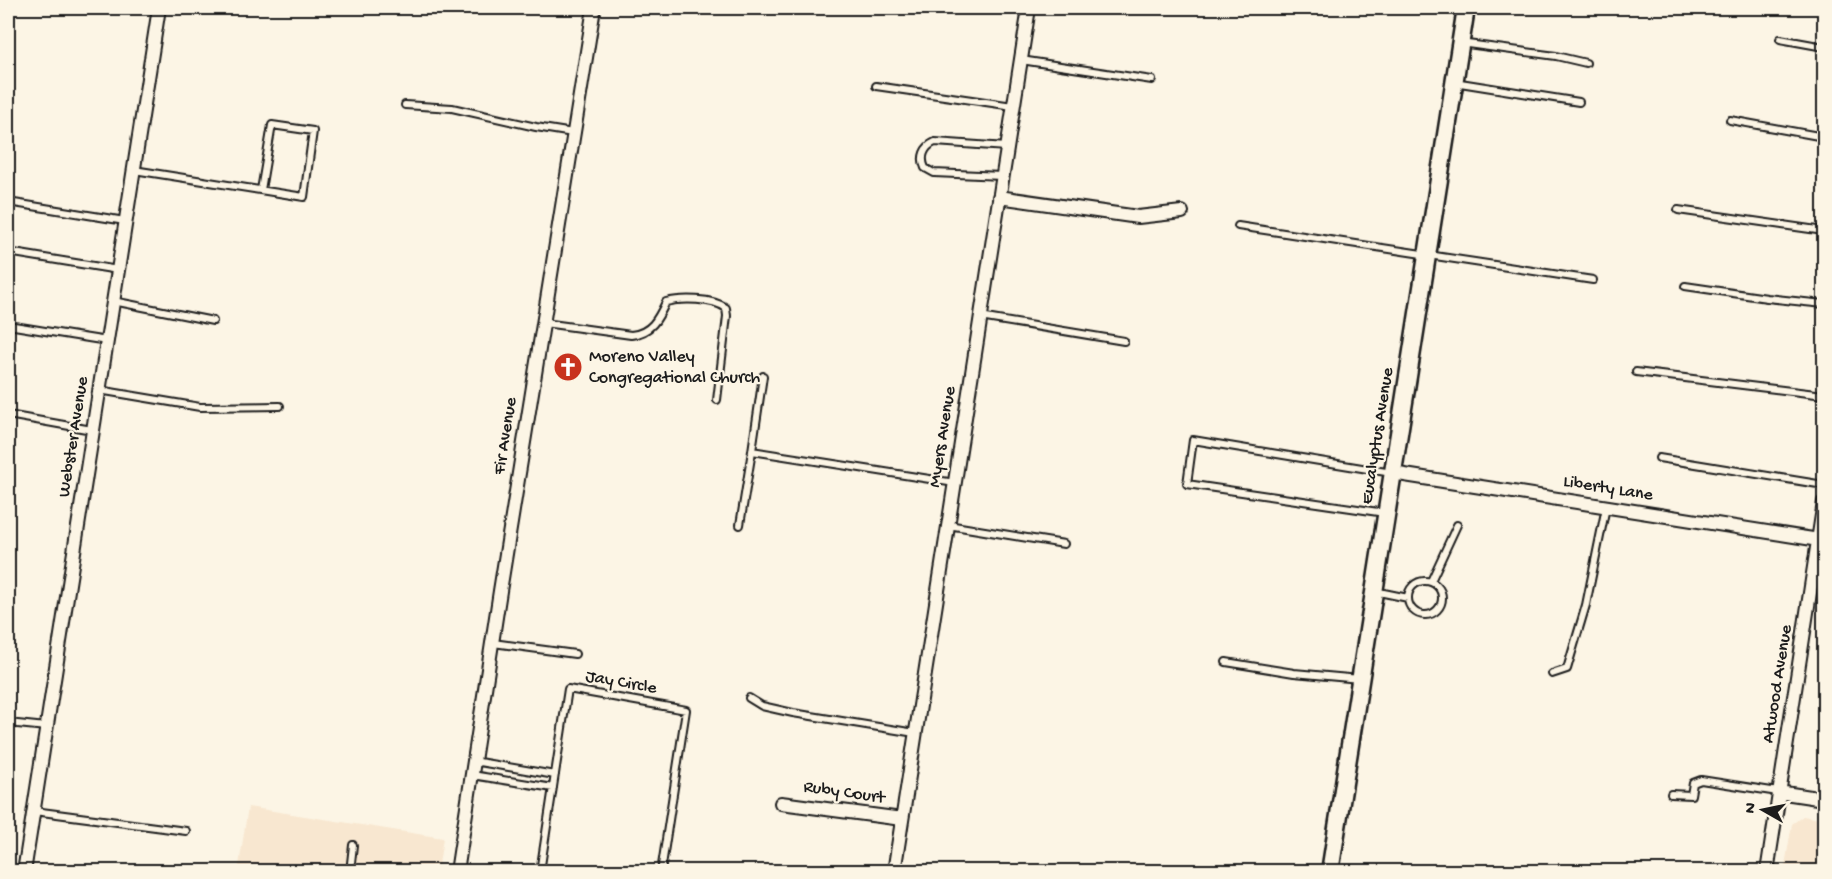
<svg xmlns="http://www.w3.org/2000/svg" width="1832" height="879" viewBox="0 0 1832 879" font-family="'Gochi Hand',sans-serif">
<rect width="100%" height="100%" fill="#fcf5e5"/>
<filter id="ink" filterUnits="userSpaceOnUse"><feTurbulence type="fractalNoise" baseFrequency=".0167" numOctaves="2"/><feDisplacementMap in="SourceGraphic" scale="12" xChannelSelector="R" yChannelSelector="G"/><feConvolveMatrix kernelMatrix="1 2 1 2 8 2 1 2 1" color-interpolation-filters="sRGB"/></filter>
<g filter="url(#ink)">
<path fill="#f8e7d0" d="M248,807L443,838L438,871L238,872Z
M1803,816L1824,820V871H1784L1792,824Z"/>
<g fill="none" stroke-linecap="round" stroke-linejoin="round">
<g stroke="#1c1c1c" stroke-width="10">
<path id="lane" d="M1780,39L1824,47
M1460,43L1556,56L1586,63
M1021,60L1152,80
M1454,82L1579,102
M876,86L1013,106
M405,105L452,108L536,127L573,133
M1730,120L1824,137
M134,170L304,197L313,131L272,125L261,190
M1002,176L934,173L925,168C920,157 924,147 935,142L1007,147
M8,202L125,221
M1678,210L1824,231
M1238,226L1593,280
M8,252L118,270
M1685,286L1767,298L1824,304
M113,301L213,321
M980,317L1124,341
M544,323L631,335C651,333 658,319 666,302C681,298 713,298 726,308L727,316L717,400
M8,325L107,341
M1636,372L1824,395
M99,390L200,407L280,406
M8,415L92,430
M752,451L763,376
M1659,458L1824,485
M1385,513L1187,484L1193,440L1392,473
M740,525L752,451L955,483
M948,525L1064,544
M1408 598a17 17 0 1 1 34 0a17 17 0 1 1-34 0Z
M1431,581L1457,525
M1374,591L1408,598
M493,643L575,654
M1226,662L1294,673L1360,679
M1552,674L1567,669L1586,605L1606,507
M749,698L762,706L793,713L915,733
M8,723L46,727
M473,761L555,775
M472,775L553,788
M1671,794L1691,795L1693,783L1701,780L1778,792
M34,811L186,831
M540,868L564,872
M350,872L353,845
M540,872L568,689L686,710L661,872"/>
</g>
<g stroke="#1c1c1c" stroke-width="16">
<path id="street" d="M999,197L1138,217L1182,212
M1392,473L1819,540
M1778,792L1824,799
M781,803L902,819
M24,872L159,8
M457,872L500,591L594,8
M894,872L1029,8
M1767,872L1824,502"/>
</g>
<g stroke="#1c1c1c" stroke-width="21">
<path id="secondary" d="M1330,872L1466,8"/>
</g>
<use href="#lane" stroke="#fcf5e5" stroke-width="6"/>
<use href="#street" stroke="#fcf5e5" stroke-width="12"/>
<use href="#secondary" stroke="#fcf5e5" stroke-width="16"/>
</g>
</g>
<defs>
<g id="church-disc" transform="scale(1.5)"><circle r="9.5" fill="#c8321e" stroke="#fcf5e5"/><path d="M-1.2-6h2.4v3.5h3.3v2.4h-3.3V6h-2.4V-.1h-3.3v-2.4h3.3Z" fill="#fff"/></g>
</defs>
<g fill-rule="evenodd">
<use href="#church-disc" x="568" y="367"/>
</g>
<g text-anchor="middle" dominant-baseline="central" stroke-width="4.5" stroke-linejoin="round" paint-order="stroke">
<g font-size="18" fill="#1c1c1c" stroke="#fcf5e5" text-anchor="start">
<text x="589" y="357">Moreno Valley<tspan x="589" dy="21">Congregational Church</tspan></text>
</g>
<g font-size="18" fill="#1c1c1c" stroke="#fcf5e5">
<text transform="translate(506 436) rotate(-81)">Fir Avenue</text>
<text transform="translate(1378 436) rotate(-81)">Eucalyptus Avenue</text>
<text transform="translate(74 437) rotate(-81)">Webster Avenue</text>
<text transform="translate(943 437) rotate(-81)">Myers Avenue</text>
<text transform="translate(1608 489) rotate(9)">Liberty Lane</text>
<text transform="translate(621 683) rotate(10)">Jay Circle</text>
<text transform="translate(1778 684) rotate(-81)">Atwood Avenue</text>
<text transform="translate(844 793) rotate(8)">Ruby Court</text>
</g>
</g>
<rect width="1832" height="879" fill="none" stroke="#fcf5e5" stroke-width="30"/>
<rect x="15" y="15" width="1802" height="849" fill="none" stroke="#1c1c1c" stroke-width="2" filter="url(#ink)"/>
<g transform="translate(1763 810) rotate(279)" stroke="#fcf5e5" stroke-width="4.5" paint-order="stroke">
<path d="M0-4.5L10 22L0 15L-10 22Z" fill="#1c1c1c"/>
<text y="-9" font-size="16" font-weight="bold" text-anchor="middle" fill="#1c1c1c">N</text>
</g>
</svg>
